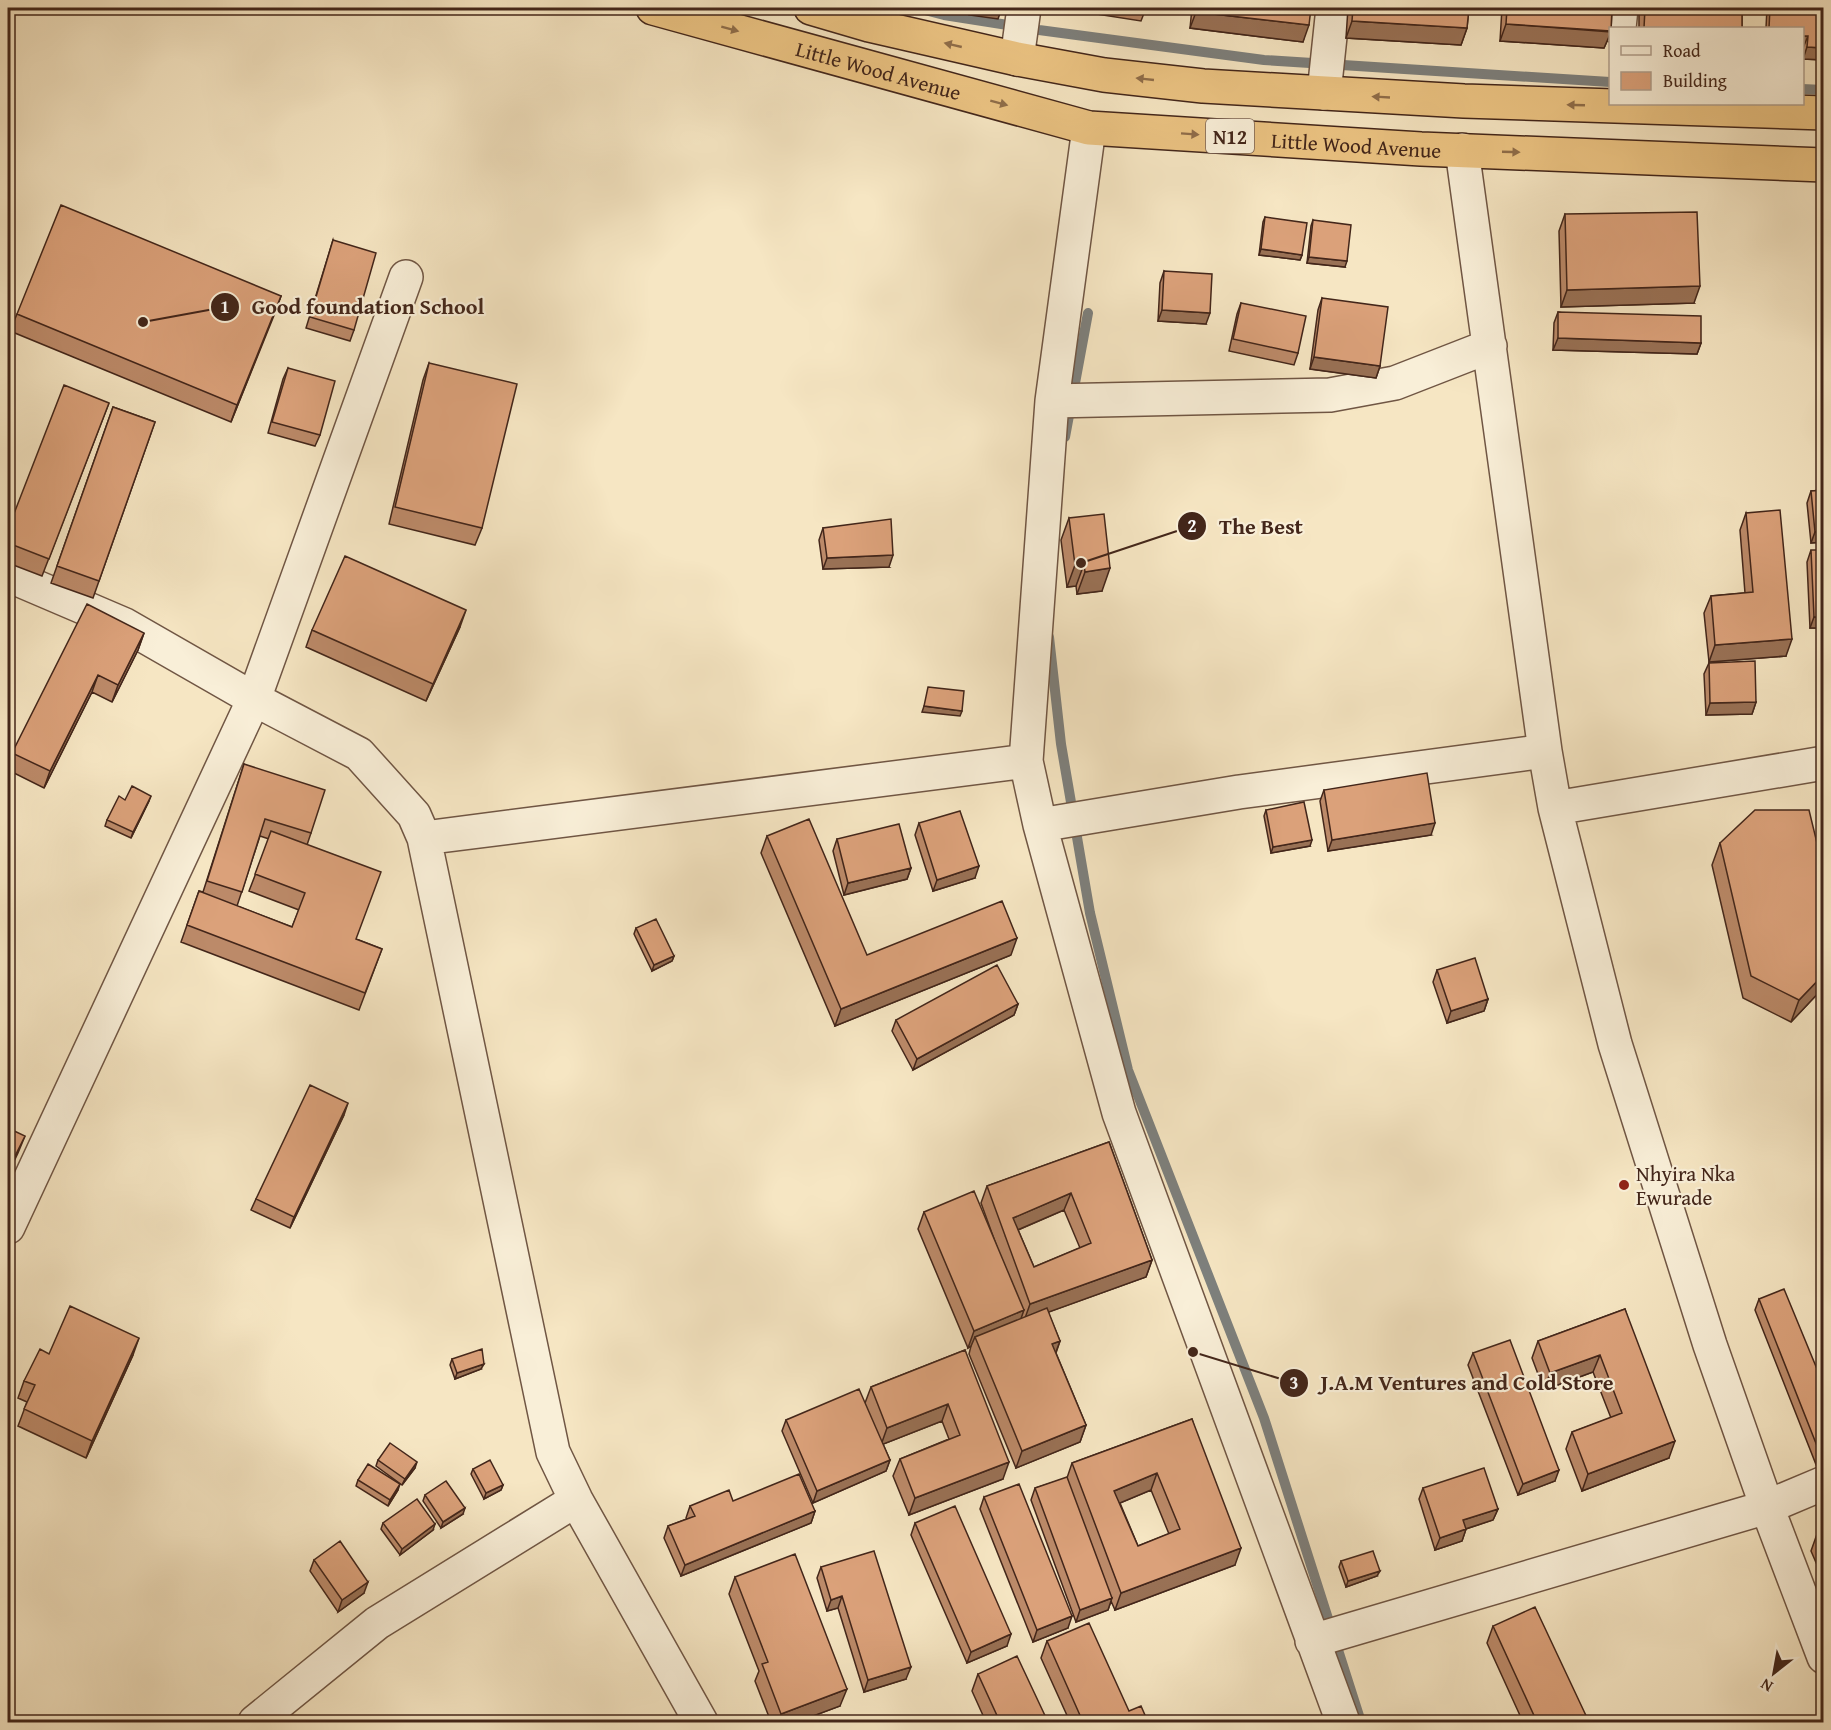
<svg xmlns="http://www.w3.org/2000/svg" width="1831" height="1730" viewBox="0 0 1831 1730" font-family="'Gentium Book Plus',serif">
<rect width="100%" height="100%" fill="#f6e6c3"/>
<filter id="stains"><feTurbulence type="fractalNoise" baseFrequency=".00333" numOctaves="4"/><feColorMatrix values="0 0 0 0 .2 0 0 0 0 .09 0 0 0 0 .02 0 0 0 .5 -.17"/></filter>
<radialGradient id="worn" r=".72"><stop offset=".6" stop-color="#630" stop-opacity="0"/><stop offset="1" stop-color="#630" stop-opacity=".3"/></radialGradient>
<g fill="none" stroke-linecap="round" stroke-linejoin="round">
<path stroke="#7d807d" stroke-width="10" d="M917,8L944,15L1039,30L1264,60L1610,82
M1802,89L1824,90
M1065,437L1088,313
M1049,637L1061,744L1090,913L1128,1070L1264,1418L1361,1722"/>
<g stroke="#705644" stroke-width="36">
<path id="street" d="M1619,28L1621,8
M1017,59L1024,8
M1324,93L1333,8
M1089,128L1052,401L1026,761L1040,825L1119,1113L1343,1722
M1462,150L1545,751L1555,808L1615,1044L1710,1345L1767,1507L1824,1657
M1052,401L1330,395L1395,383L1490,346
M8,575L125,625L254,699L359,754L414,815L424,838L553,1452L576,1500L701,1722
M1555,808L1824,763
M1040,825L1239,792L1545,751
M424,838L1026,761
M8,1227L254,699L406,277
M1312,1641L1767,1507L1824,1483
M255,1722L377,1623L576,1500"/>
</g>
<g stroke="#43261a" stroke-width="36">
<g id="highway">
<path id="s1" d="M653,8L1089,128L1421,149L1824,165"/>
<path d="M811,8L869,25L1017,59L1104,75L1203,86L1464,101L1824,113"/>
</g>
</g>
<use href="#street" stroke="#f9efd8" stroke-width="33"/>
<use href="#highway" stroke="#ebc382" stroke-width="33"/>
</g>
<path fill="#bc8a69" stroke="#43261a" stroke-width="1.5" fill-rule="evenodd" d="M1058,8H1146L1141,21Z
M1192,8H1311L1303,42L1190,28Z
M1348,8H1469L1467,28L1461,45L1346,38Z
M1502,8H1612L1611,32L1604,48L1500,41Z
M1639,8H1742V28H1639Z
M1767,8H1824V60L1803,59V28H1766Z
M1565,214L1694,303L1561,307L1559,231Z
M1265,217L1302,255L1300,260L1259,255L1263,222Z
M1313,220L1345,267L1307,263L1311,226Z
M333,240L354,330L350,341L306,328Z
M1164,271L1206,324L1158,321L1160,283Z
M281,296L231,422L10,331L17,314Z
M1322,298L1380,366L1376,378L1310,369L1318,310Z
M1241,303L1298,353L1294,365L1229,351L1237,314Z
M1558,312L1701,343L1697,354L1553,350L1554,323Z
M429,363L482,528L475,545L389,524L423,380Z
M288,368L320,435L315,446L268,433L283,379Z
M109,403L42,576L8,563V529Z
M113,407L155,422L93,598L51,583Z
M1824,490V542L1811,543L1807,503L1811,491Z
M1746,513L1786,656L1709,662L1704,613L1711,596L1745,593L1740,530Z
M1069,518L1102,591L1077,594L1076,586L1067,587L1061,540Z
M823,528L889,567L823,569L819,540Z
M1811,550L1824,628H1810L1807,562Z
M460,627L426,701L306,647L312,630Z
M144,633L138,650L112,702L92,692L44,788L8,770V766L12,753Z
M1709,663L1756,702L1752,714L1706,715L1704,674Z
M244,764L311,833L307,845L356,939L382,949L359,1010L181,942L199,891L203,892ZM260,836L269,839L249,891L299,910L292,927L237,906Z
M1324,790L1431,835L1328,851L1320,801Z
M125,800L149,801L131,838L105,826L107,820Z
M1266,810L1310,846L1271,853L1264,816Z
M919,823L975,878L933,891L915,835Z
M767,836L867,955H1011L835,1026L761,853Z
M837,839L911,868L907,879L844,895L833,851Z
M1720,843L1824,872V987L1791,1022L1743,998L1712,865Z
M636,928L674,956L672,961L652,971L634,934Z
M1437,970L1488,999L1484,1011L1447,1023L1433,982Z
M1018,1004L1014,1015L913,1070L892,1031L896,1020Z
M344,1115L290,1228L251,1210L256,1199Z
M1109,1142L1152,1260L1146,1277L1048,1312L1060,1341L1056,1353L1086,1425L1080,1442L1016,1468L969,1354L971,1346L968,1348L918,1229L924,1212L997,1247L981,1203L987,1186ZM1064,1210L1080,1248L1034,1267L1018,1230Z
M1759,1299L1824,1386V1465L1817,1467L1755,1310Z
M1625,1309L1669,1458L1582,1491L1566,1449L1572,1432L1611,1418L1593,1372L1544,1390L1532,1358L1538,1341Z
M965,1350L1003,1479L909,1515L893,1476L900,1459L949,1439L942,1421L883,1444L890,1460L886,1471L813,1503L782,1431L786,1420L865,1403L871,1387Z
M1473,1353L1555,1481L1518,1495L1468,1365Z
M49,1354L133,1355L86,1458L18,1426L27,1402L18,1398L24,1381Z
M452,1359L481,1369L455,1379L450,1365Z
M1192,1419L1235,1565L1115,1610L1111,1601L1108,1610L1076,1622L1031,1500L1035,1488L1067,1478L1072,1463ZM1151,1490L1169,1534L1138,1546L1120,1503Z
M378,1460L415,1468L402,1485L376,1466Z
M473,1469L503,1485L501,1490L484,1499L471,1474Z
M358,1480L398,1490L388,1506L356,1486Z
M1423,1488L1498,1509L1493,1520L1466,1529L1462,1541L1435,1550L1419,1499Z
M425,1495L463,1514L441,1528L423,1501Z
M984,1497L1068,1628L1033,1642L980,1509Z
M733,1501L815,1511L811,1523L681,1576L664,1538L668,1526L687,1519L686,1518L690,1506Z
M383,1523L433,1530L400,1555L381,1529Z
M915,1523L1007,1646L967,1663L911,1535Z
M1824,1531V1581L1811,1551L1817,1534Z
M314,1560L364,1593L338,1612L310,1571Z
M1341,1561L1377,1576L1346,1587L1339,1567Z
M821,1567L906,1679L864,1692L838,1608L827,1611L817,1578Z
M735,1577L840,1706L797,1722H771L755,1681L759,1671L729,1594Z
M1493,1626L1589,1722H1523L1487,1643Z
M1047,1641L1129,1711L1148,1722H1070L1041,1658Z
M978,1674L1048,1722H986L972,1691Z"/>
<path fill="#997155" stroke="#43261a" stroke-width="1.5" d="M971,8H1002L998,19L969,15Z
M1196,12L1309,25L1303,42L1190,28Z
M1352,21L1467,28L1461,45L1346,38Z
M1506,24L1611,32L1604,48L1500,41Z
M1803,36H1808L1803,48Z
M1807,47L1824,48V60L1803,59Z
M1261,249L1302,255L1300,260L1259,255Z
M1309,257L1347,261L1345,267L1307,263Z
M1700,286L1694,303L1561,307L1567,290Z
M281,296L275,313L231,422L237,405Z
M1162,310L1210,313L1206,324L1158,321Z
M1558,338L1701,343L1697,354L1553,350Z
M1314,357L1380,366L1376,378L1310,369Z
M1824,531V542L1811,543L1815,532Z
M893,555L889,567L823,569L827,558Z
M1084,564L1076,586L1067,587L1075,565Z
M1110,568L1102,591L1077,594L1085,572Z
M466,610L460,627L426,701L433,684Z
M1814,617H1824V628H1810Z
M144,633L138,650L112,702L118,685Z
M1792,639L1786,656L1709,662L1715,645Z
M98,675L92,692L44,788L50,771Z
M1756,702L1752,714L1706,715L1710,703Z
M924,706L962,711L960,716L922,712Z
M151,796L149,801L131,838L133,832Z
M1435,823L1431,835L1328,851L1332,840Z
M1312,840L1310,846L1271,853L1273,847Z
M979,866L975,878L933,891L937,880Z
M911,868L907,879L844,895L848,883Z
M1017,938L1011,955L835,1026L841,1009Z
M674,956L672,961L652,971L654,965Z
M1824,974V987L1791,1022L1799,1000Z
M1488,999L1484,1011L1447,1023L1451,1011Z
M1018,1004L1014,1015L913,1070L917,1059Z
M348,1103L344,1115L290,1228L294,1217Z
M25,1136L18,1153L8,1174V1170Z
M1071,1193L1064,1210L1006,1235L1013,1218Z
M1152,1260L1146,1277L1024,1321L1030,1304Z
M1024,1310L1018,1327L975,1337L971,1346L968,1348L974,1331Z
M139,1338L133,1355L86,1458L92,1441Z
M1060,1341L1054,1357L1052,1344Z
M1600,1355L1593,1372L1544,1390L1550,1373Z
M484,1364L481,1369L455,1379L457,1373Z
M948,1404L942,1421L881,1445L887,1428Z
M1086,1425L1080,1442L1016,1468L1022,1451Z
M1675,1441L1669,1458L1582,1491L1588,1474Z
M1824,1455V1465L1817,1467L1821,1456Z
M890,1460L886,1471L813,1503L817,1491Z
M417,1462L415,1468L402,1485L405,1479Z
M1009,1462L1003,1479L909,1515L915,1498Z
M1559,1470L1555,1481L1518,1495L1523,1484Z
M1157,1473L1151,1490L1108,1508L1114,1491Z
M400,1484L398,1490L388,1506L390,1500Z
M503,1485L501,1490L484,1499L486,1493Z
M465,1508L463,1514L441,1528L443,1522Z
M1498,1509L1493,1520L1459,1531L1463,1520Z
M815,1511L811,1523L681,1576L685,1565Z
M435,1524L433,1530L400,1555L402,1549Z
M1466,1529L1462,1541L1435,1550L1440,1538Z
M1241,1548L1235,1565L1115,1610L1121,1593Z
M1380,1571L1377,1576L1346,1587L1348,1581Z
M368,1582L364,1593L338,1612L342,1600Z
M842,1596L838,1608L827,1611L831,1600Z
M1112,1598L1108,1610L1076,1622L1080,1610Z
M1072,1616L1068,1628L1033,1642L1037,1630Z
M1011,1634L1007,1646L967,1663L971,1652Z
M911,1667L906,1679L864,1692L868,1680Z
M847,1689L840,1706L797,1722H778L781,1714Z"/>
<path fill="#dba17a" stroke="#43261a" stroke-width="1.5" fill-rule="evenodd" d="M1196,8H1311L1309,25L1196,12Z
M1353,8H1469L1467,28L1352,21Z
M1507,8H1612L1611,31L1506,24Z
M1645,8H1742V28H1644Z
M1770,8H1824V48L1807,47L1808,36H1803V28H1769Z
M61,205L281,296L237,405L17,314Z
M1697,212L1700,286L1567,290L1565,214Z
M1265,217L1307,223L1302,255L1261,249Z
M1313,220L1351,225L1347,261L1309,257Z
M333,240L376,253L354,330L310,317Z
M1164,271L1212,274L1210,313L1162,310Z
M1322,298L1388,307L1380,366L1314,357Z
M1241,303L1306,316L1298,353L1233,339Z
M1558,312L1701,316V343L1558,338Z
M429,363L517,384L482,528L395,507Z
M288,368L335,381L320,435L272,422Z
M64,385L109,403L49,559L8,543V529Z
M113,407L155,422L99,581L57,566Z
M1824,490V531L1815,532L1811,491Z
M1780,510L1792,639L1715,645L1711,596L1753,592L1746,513Z
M1104,514L1110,568L1085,572L1084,564L1075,565L1069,518Z
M891,519L893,555L827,558L823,528Z
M1811,550H1824V617H1814Z
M345,556L466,610L433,684L312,630Z
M87,604L144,633L118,685L98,675L50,771L12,753Z
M1755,661L1756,702L1710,703L1709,663Z
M928,687L964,691L962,711L924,706Z
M244,764L325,790L311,833L265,819L242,892L207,881Z
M1427,773L1435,823L1332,840L1324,790Z
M132,786L151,796L133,832L107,820L119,796L125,800Z
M1304,802L1312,840L1273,847L1266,810Z
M1755,810H1809L1824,872V974L1799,1000L1751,976L1720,843Z
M960,811L979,866L937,880L919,823Z
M809,819L867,955L1002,901L1017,938L841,1009L767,836Z
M899,824L911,868L848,883L837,839Z
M271,831L381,872L356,939L382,949L365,993L187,925L199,891L292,927L305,893L255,874Z
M656,919L674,956L654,965L636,928Z
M1475,958L1488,999L1451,1011L1437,970Z
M997,965L1018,1004L917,1059L896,1020Z
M310,1085L348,1103L294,1217L256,1199Z
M8,1128L25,1136L8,1170Z
M1109,1142L1152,1260L1030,1304L987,1186ZM1071,1193L1091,1243L1034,1267L1013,1218Z
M974,1191L1024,1310L974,1331L924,1212Z
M1784,1289L1824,1386V1455L1821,1456L1759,1299Z
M70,1306L139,1338L92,1441L24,1409L35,1385L24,1381L40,1349L49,1354Z
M1047,1308L1060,1341L1052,1344L1086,1425L1022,1451L975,1337Z
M1625,1309L1675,1441L1588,1474L1572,1432L1622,1413L1600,1355L1550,1373L1538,1341Z
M1510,1340L1559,1470L1523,1484L1473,1353Z
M482,1349L484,1364L457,1373L452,1359Z
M965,1350L1009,1462L915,1498L900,1459L960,1435L948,1404L887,1428L871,1387Z
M859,1389L890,1460L817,1491L786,1420Z
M1192,1419L1241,1548L1121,1593L1072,1463ZM1157,1473L1180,1529L1138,1546L1114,1491Z
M390,1443L417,1462L405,1479L378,1460Z
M490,1460L503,1485L486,1493L473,1469Z
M368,1464L400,1484L390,1500L358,1480Z
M1484,1468L1498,1509L1463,1520L1466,1529L1440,1538L1423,1488Z
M799,1474L815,1511L685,1565L668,1526L695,1516L690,1506L729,1490L733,1501Z
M1067,1477L1112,1598L1080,1610L1035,1488Z
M446,1481L465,1508L443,1522L425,1495Z
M1019,1484L1072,1616L1037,1630L984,1497Z
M417,1499L435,1524L402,1549L383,1523Z
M955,1506L1011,1634L971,1652L915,1523Z
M1824,1531V1549L1817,1534Z
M340,1541L368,1582L342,1600L314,1560Z
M874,1551L911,1667L868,1680L842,1596L831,1600L821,1567Z
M1373,1551L1380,1571L1348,1581L1341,1561Z
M795,1554L847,1689L781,1714L762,1664L768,1662L735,1577Z
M1535,1607L1589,1722H1537L1493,1626Z
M1089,1623L1129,1711L1141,1706L1148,1722H1083L1047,1641Z
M1017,1656L1048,1722H1000L978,1674Z"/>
<defs><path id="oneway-solid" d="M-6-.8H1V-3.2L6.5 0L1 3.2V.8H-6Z" transform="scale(1.5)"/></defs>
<g fill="#8f6d49">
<use href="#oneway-solid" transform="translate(730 29) rotate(15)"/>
<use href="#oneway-solid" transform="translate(953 45) rotate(-167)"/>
<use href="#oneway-solid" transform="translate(1145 79) rotate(-174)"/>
<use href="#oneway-solid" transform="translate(1381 97) rotate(-177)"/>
<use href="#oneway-solid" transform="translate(999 103) rotate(15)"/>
<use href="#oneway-solid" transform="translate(1576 105) rotate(-178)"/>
<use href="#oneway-solid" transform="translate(1190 134) rotate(4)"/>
<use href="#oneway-solid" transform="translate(1511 152) rotate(2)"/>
</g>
<circle fill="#8f2418" stroke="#f9efd8" stroke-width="2" cx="1624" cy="1185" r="6"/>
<g text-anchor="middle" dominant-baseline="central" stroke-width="4.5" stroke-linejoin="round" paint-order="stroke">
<rect fill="#f9efd8" stroke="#7a6253" stroke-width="1.5" x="1206" y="119" width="48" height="34" rx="4.5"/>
<g font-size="20" font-weight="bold" fill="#43261a">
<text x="1230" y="136">N12</text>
</g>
<g font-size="21" fill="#43261a" stroke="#f9efd8">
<text stroke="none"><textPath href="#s1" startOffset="234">Little Wood Avenue</textPath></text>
<text stroke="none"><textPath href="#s1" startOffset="720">Little Wood Avenue</textPath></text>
</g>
<g font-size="21" fill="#43261a" stroke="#f9efd8" text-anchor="start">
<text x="1636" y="1173">Nhyira Nka<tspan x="1636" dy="24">Ewurade</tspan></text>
</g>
</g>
<path fill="none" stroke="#43261a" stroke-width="2" d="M143 322L225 307M1081 563L1192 526M1193 1352L1294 1383"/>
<g fill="#43261a" stroke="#f9efd8" stroke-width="2">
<circle cx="143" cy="322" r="6"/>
<circle cx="1081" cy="563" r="6"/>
<circle cx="1193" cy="1352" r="6"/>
<circle cx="225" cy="307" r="15"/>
<circle cx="1192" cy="526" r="15"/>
<circle cx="1294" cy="1383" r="15"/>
</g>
<g font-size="18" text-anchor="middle" font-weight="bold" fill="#fff">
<text x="225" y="313">1</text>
<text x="1192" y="532">2</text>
<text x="1294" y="1389">3</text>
</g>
<g font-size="22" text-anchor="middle" font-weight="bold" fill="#43261a" stroke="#f9efd8" stroke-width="4.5" stroke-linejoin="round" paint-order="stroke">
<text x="368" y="314">Good foundation School</text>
<text x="1261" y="534">The Best</text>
<text x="1467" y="1390">J.A.M Ventures and Cold Store</text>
</g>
<rect width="1831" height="1730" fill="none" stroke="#f6e6c3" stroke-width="30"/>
<rect x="9" y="9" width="1813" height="1712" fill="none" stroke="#43261a" stroke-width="3"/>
<rect x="15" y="15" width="1801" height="1700" fill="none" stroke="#43261a" stroke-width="1.5"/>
<rect x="1609" y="27" width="195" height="78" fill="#f9efd8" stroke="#b09f8c" stroke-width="1.5"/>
<rect x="1621" y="46" width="30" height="9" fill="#f9efd8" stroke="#b09f8c" stroke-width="1.5"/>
<text x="1663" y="57" font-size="18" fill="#43261a">Road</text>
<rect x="1621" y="72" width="30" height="18" fill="#dba17a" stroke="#b09f8c" stroke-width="1.5"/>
<text x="1663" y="87" font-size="18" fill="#43261a">Building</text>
<g transform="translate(1774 1673) rotate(211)" stroke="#f9efd8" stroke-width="4.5" paint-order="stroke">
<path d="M0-4.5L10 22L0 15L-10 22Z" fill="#43261a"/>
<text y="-9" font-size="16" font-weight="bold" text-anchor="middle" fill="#43261a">N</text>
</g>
<rect width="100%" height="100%" filter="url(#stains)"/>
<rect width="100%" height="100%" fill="url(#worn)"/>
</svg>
